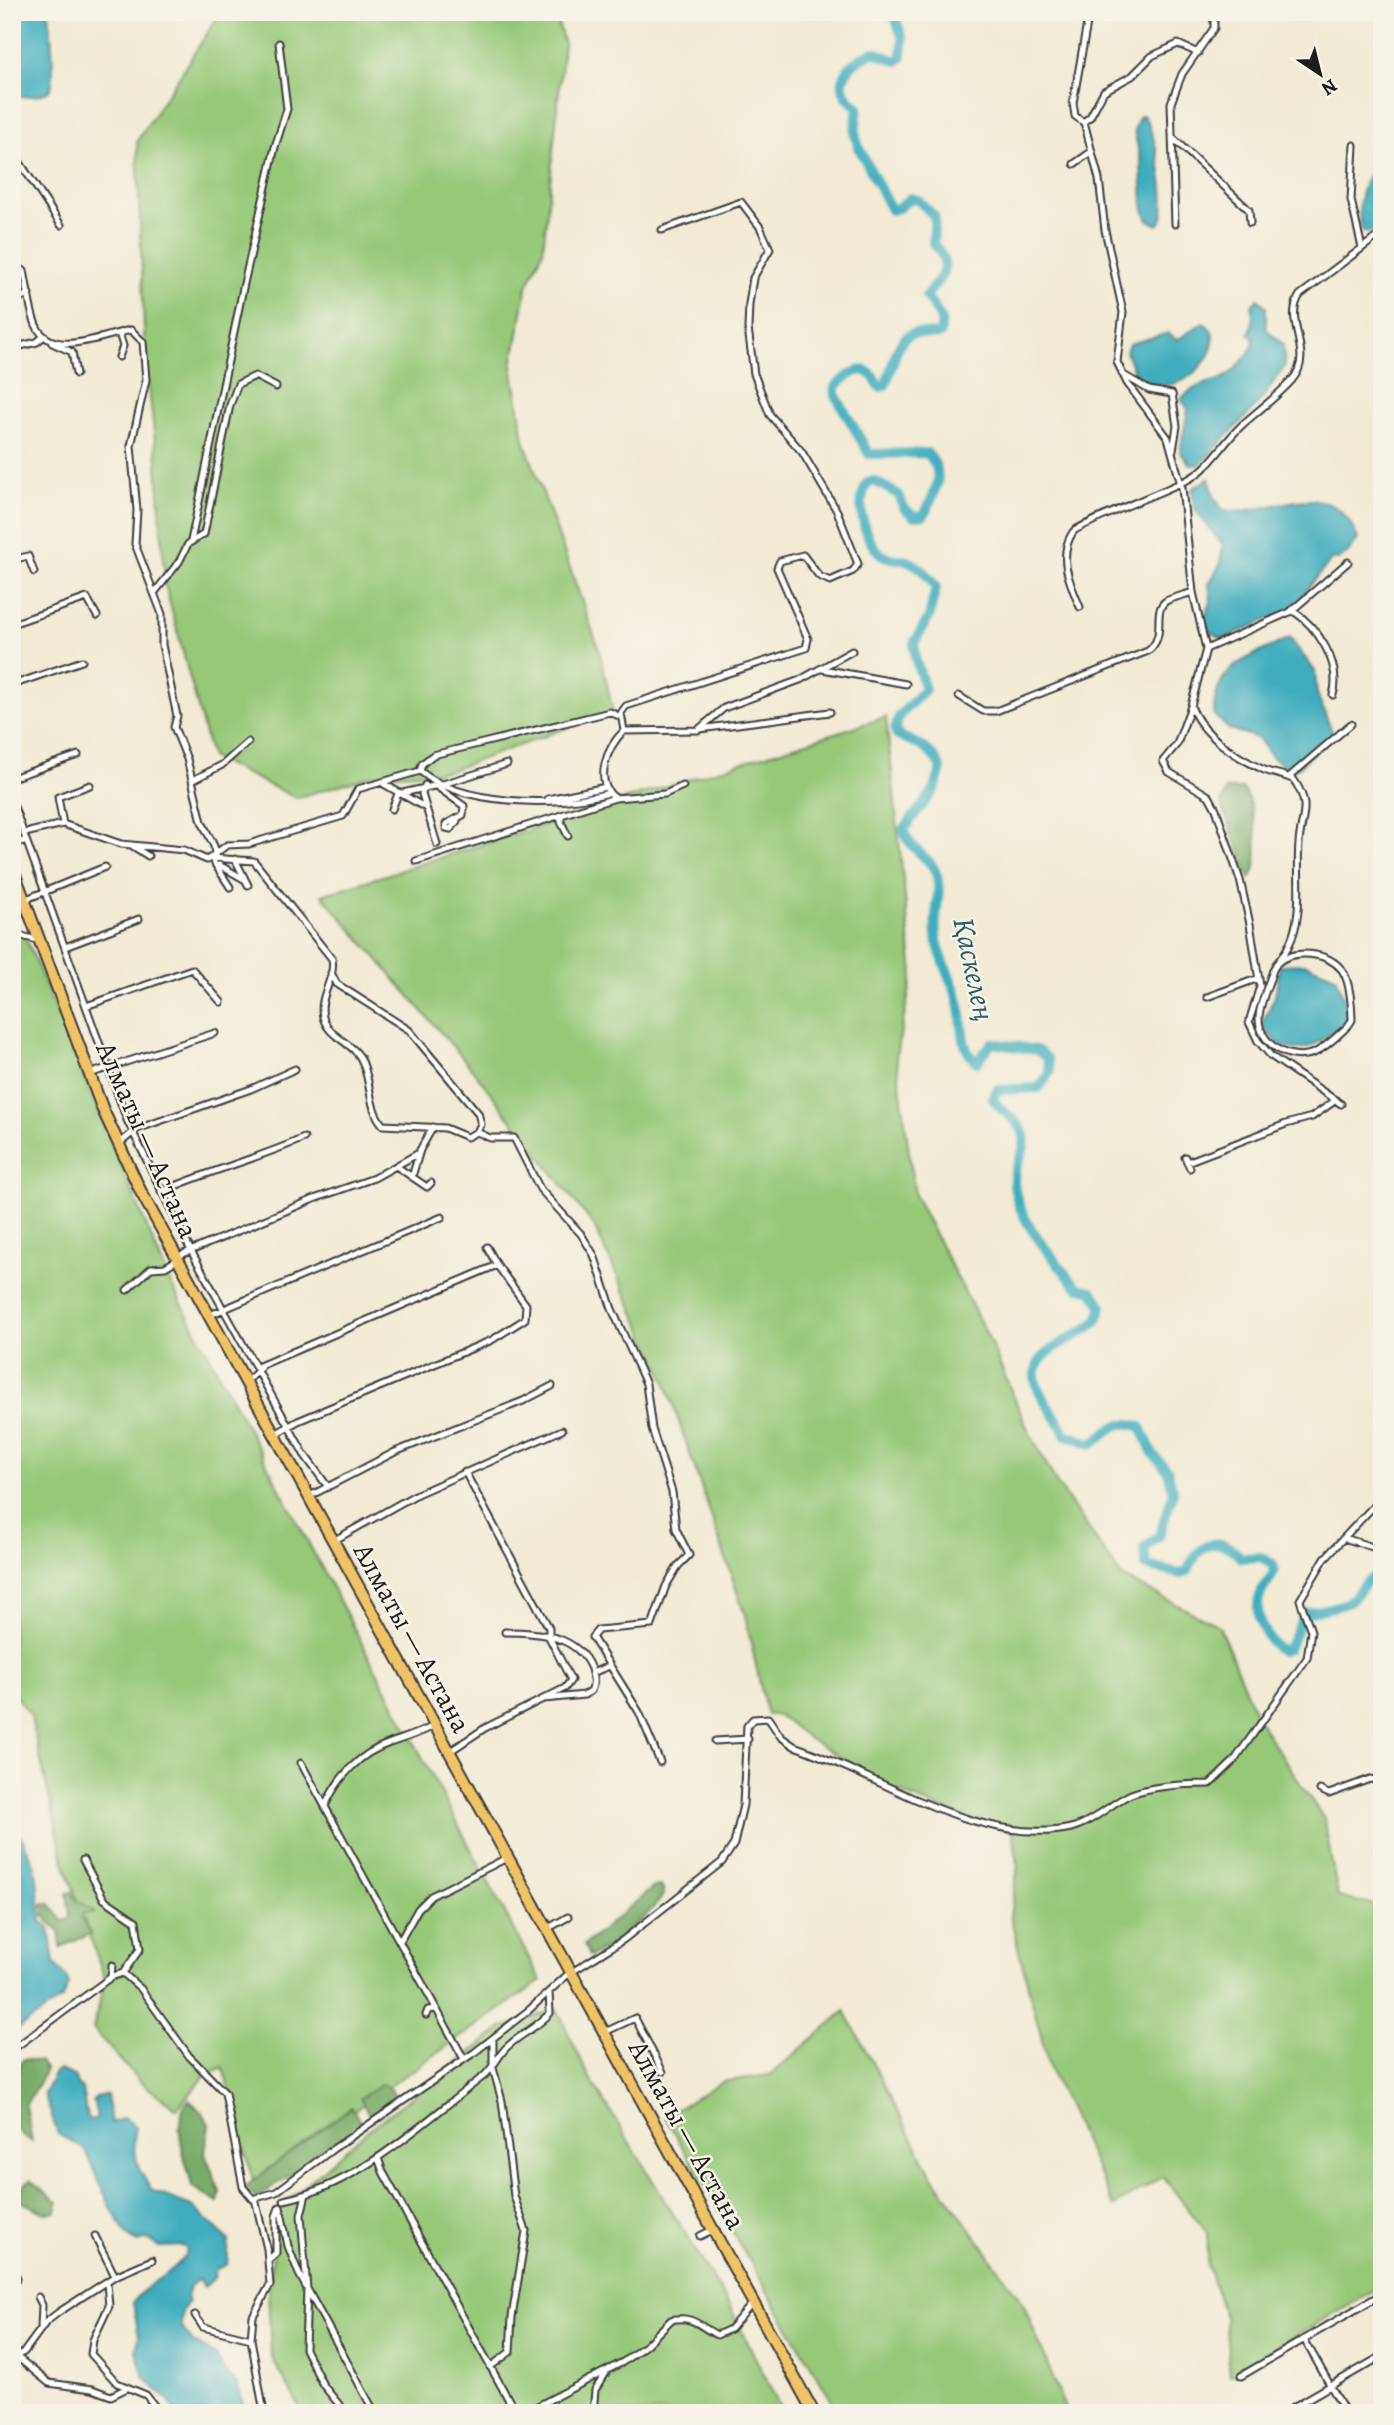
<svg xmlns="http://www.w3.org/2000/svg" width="1394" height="2425" viewBox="0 0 1394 2425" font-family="Alegreya,serif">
<rect width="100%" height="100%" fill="#f7f3e8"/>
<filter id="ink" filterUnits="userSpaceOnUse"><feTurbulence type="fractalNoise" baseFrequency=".0143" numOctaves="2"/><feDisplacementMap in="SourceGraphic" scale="14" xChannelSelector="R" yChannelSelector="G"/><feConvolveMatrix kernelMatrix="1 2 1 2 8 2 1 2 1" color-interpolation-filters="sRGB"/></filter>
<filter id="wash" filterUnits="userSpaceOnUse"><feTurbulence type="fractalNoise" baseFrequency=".00686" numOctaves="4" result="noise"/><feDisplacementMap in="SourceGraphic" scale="28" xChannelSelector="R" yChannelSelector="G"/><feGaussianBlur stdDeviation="1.57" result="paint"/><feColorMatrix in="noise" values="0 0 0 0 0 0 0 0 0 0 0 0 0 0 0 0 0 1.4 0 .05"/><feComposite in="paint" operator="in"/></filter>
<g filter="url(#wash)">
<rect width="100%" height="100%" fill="#f2ead4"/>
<path fill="#96c878" stroke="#59724a" stroke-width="2" d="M221,12H555L564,43L543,251L527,286L512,365L524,440L599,649L613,711L449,771L370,776L296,798L211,757L165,585L156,448L145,357L137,141Z
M886,717L913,974L896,1055L915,1196L988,1337L1028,1430L1056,1482L1122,1577L1219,1626L1258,1720L1324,1819L1338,1897L1382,1907V2285L1230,2375L1225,2318L1207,2264L1208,2234L1163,2177L1114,2206L1049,2067L1010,1916L1018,1866L1013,1832L935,1807L860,1775L863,1770L811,1740L778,1715H767L745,1615L662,1372L594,1226L468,1064L322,895Z
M25,936L169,1280L541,1981L253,2181L223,2067L206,2075L177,2109L139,2081L93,2029L105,1979L65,1865L30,1714L12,1692V944Z
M557,2009L588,2075L729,2305L783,2413H303L271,2356L268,2293L279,2208L367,2131L504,2027Z
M845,2011L931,2174L1023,2303L1066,2411L1062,2413H839L665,2117L721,2082L770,2075Z"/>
<path fill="#78ac68" stroke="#4a6442" stroke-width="2" d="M1227,789H1243C1255,806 1263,862 1250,879L1221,803Z
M661,1886L664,1892C660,1907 605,1953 589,1956L584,1945L654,1887Z
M72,1892L75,1899L93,1910L94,1913H84L81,1918L91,1934L61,1947L59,1930L43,1916V1903H49L62,1920H67L70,1917L67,1893Z
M24,2059L40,2062L46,2070L25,2106L32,2141C0,2128 14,2089 20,2063Z
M382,2084L391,2089L397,2101L371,2118L360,2098Z
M189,2100L203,2113L209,2124L205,2153L220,2192L218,2203L192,2186C187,2163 169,2120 189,2100Z
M351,2107L363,2126L259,2196L255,2198L245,2187Z
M31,2180L58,2202L56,2212L45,2213L18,2200L22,2187Z"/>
<path fill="#40adbe" stroke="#2e646d" stroke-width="2" d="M12,12H49C50,25 57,81 50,89C42,98 22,97 12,95Z
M1143,115C1155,127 1173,214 1158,225L1147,219L1143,205L1141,162L1134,130L1139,117Z
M1382,155V225L1368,233L1363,231C1353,205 1364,176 1382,155Z
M1258,299L1266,307V329L1283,344L1285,366L1258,404L1207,457L1199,465L1190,464L1180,452L1188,409L1181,399C1193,386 1204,384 1219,380C1232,376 1254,351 1254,339L1249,335L1254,317L1252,305Z
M1202,323C1238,336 1179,416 1134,372L1126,352L1129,344L1168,333L1177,340Z
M1209,478L1215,498L1223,510C1277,517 1331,468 1358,539L1348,553L1338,560L1332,559L1290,610L1222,639L1210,631L1203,621L1211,602L1209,583L1220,565L1223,545L1195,510L1192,489Z
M1290,638L1315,671L1317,694L1333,734L1297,769H1290L1272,757L1258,738L1229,729L1214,715C1213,663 1253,657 1290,638Z
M1306,964L1336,976L1350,1018C1321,1043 1290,1070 1262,1024L1275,996L1280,965Z
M12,1833L22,1838L36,1868L41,1922L49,1926L54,1963L67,1978L69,1985L63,1998L12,2033Z
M60,2070L74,2076L77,2085L82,2089L87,2118L92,2120L97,2117L93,2101L96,2097L107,2095L111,2123L124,2118L136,2127L133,2145L139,2169L152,2191L192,2206L229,2240L227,2264L215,2270L214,2278L204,2287L199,2279L190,2286L186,2297L188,2302L182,2311L181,2327L194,2343L216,2355L224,2371L237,2383L243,2403L240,2413H175L170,2402L144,2377L136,2350L139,2337L133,2303C147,2280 179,2273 187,2250L184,2246L159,2247L148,2239L137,2242L127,2235L112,2210L84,2149L58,2134L44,2094L55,2072Z"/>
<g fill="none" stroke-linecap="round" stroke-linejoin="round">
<path stroke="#40adbe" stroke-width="10" d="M893,12L903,39L902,57L897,61L874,52C847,63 828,86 858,107L855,134L859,148L891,210L899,208L910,198L918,200L935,217L933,243C954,267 943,274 926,296C935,312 945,315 940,334C931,336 925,333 916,333C895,334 893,371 885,385L880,387C875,382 874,376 870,373C858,364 843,380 835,387L836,396L869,454L927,453C947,473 935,493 924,515L914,516L904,508L899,495L874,481L868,482C855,502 863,539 881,554C889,560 898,558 908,561C920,565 928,577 936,587L929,617L914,643L915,658L925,689L899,716L895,730L897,735C916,743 933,749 941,769L935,789L904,829C907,850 932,856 937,876C942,896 933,916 936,935C939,959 953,979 959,1002C964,1020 959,1051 977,1062L992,1043L1037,1050L1047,1058L1050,1072L1039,1088L997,1090L993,1099C1000,1112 1016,1117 1022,1130C1031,1148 1013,1163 1014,1181C1015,1217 1049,1252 1070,1279L1079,1288L1092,1291L1102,1306C1100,1311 1099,1317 1096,1321C1086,1337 1028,1347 1036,1383C1040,1399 1058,1417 1065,1434L1092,1444C1109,1431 1118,1417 1141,1427L1153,1454L1168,1471L1173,1494L1159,1536L1144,1548L1146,1566L1181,1574L1188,1570C1199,1543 1220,1533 1241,1558L1261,1557L1273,1564C1277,1578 1264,1583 1260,1595C1253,1616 1265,1639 1281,1651L1288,1649L1303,1617
M1306,1613C1316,1611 1339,1606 1346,1603C1360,1596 1363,1577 1382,1575"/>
</g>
</g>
<g filter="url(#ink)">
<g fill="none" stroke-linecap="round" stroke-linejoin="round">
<g stroke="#3c3b38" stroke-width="9">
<path id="street" d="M1089,12L1073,103L1075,116L1083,122L1090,117L1104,91L1132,76L1152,56L1178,44L1198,53
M1084,122L1099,179L1105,230L1123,312L1117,362L1127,383L1168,438L1182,488L1193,592L1206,649L1191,706C1201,734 1236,757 1262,769C1272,774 1284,774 1294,780C1312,807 1301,816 1299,843C1296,876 1305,915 1288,947C1284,955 1277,962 1273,970C1269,984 1260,1001 1259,1017C1258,1043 1289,1063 1314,1053C1327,1047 1338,1035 1348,1026L1352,1020C1352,1007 1350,981 1342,970C1328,952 1293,948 1276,964
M1174,139L1249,210L1250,223
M1354,145L1351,200L1362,248
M12,160L17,158L61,225
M1074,164L1091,152
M1175,224L1171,103L1182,74L1214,28V12
M12,263L24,271C28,288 29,309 36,325C51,360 104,335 131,330L143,342L146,380L131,446L137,510L135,544L162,614V645L177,716L174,727L187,759L202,822L214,846L215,855
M12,301L29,294
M119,333L123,346L119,357
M52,343L72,352L76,374
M12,348L37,342L44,336
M1122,374L1149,390L1172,394L1177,426L1173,450
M12,513H13
M191,541L243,288L275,147L287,109L279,43
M12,560L28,556L34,572
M155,592L179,562L188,544L204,534L230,405L238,384L255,376L276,387
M1080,607C1070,584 1057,556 1073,532C1078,525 1172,488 1189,479C1211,467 1223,443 1241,426C1257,411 1277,397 1292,380C1316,353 1282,322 1300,295L1382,233
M1292,610C1318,627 1342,664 1333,695
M12,624L87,598L97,616
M1206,649L1290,612L1348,562
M822,669L906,684
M12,685L82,661
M959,696L983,711H996L1148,651C1168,635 1151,611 1166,601C1174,597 1185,595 1193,592
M1191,706L1177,744L1163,761L1169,772L1209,796L1216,809L1240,880L1250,924L1260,986L1249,1022L1258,1041L1271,1056L1341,1104
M700,729L830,712
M624,731L621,713L626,706L806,648L808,639L777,568L780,561L803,555L819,576L830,581L853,571L858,564L837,511L802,452L770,415L754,374L748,328L749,304L753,278L770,249L760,227L741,202L662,230
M420,771C462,806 557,807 609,793
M1289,777L1351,724
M12,778L78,755
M193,780L222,765L248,742
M384,784L426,808
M425,785L422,794L437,844
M436,786L464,806L463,815L446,824V828L451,829L457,821
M683,786L665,794L615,798C593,782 607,746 624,731L698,730L724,708L800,680L852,651
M548,799L606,787
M12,801L127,1120L190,1249L304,1454L328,1487
M392,809L398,794L443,784L507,764
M561,815V822L568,836
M63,824L58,797L90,785
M25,833L63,824L121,844L184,850L207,860L227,845L249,844L343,816L358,789L420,771L422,764L433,755L610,712L621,717
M12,844L24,841
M131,845L148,856
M211,858L254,861L332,959C336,978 318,996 323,1017C328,1037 350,1041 360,1057C372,1078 367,1107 383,1125L445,1128L467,1137L477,1132L481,1124L478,1113L409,1030L337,984L331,973
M211,858L230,887
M235,859L248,885
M416,861L615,798
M219,865L244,879
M24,900L105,867
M12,910L26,904
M12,929L18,935L37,940
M65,947L139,919
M1207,997L1259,978
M86,1006L192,969L221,1002
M89,1074L215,1033
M477,1132L490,1138H514L540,1189L581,1234L594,1255L612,1309L646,1384L652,1429L672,1492L676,1529L689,1555L678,1566L666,1586L652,1625L598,1630L592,1637L639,1712L660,1762
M119,1144L137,1129L251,1089L295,1069
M1185,1157L1190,1168
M1187,1162L1286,1124L1312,1117L1336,1100
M396,1166L427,1187L431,1183
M412,1177L420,1150L433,1127
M161,1192C208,1171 257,1159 304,1138
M487,1247L497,1265
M176,1257L314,1199L374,1178L419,1153
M127,1290L151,1268L165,1267L177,1260
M210,1315L442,1217
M257,1367L497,1265L526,1305L525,1319L492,1340L298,1421L275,1434
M245,1383L260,1369
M310,1496L395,1452L523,1401L552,1386
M1344,1538L1382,1550
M333,1541L417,1494L562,1430
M505,1632C538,1632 578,1635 591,1669C593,1677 595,1683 591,1691L584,1695L544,1699
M592,1673L609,1666
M715,1741L748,1739
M449,1752L485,1728L565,1688L571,1680L549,1637V1628L465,1472
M301,1763L464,2059
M1320,1790L1329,1794L1370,1779L1382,1781
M325,1806C338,1777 360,1753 390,1743C406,1737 420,1734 435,1725
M547,1929L568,1917
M400,1941L418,1909L431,1896L507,1858
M123,1973L141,1989L189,2056L225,2093L243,2187L253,2199L276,2192L333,2149L475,2052L529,2010L567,1975L623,1940L722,1862L734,1844L743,1805L747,1726L753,1719L768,1718L781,1737L794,1746C877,1774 980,1848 1071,1828C1092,1823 1111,1803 1131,1794C1155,1785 1186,1784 1210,1784L1234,1761L1307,1658L1311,1631L1300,1600L1325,1558L1382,1497
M111,1977L112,1965
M426,2015L428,2010L436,2009
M605,2032L635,2018L663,2072
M12,2050L111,1977L123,1973L140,1949L136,1921L104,1899L83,1860
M378,2158L383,2172L516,2413
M306,2194L301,2215L307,2289L305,2349L323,2385L346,2413
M255,2199L267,2249L270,2285L253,2316L251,2339L264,2413
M284,2200C360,2185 423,2122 484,2076C493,2068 497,2058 505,2049C518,2035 537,2028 550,2013L549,1992
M280,2207L288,2246L299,2274L375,2413
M95,2236L115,2276
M700,2236L712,2230
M268,2260L276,2253V2216L279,2208
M12,2266L17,2278L12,2287
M107,2283L109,2306L93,2340L91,2354L117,2383L146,2395L160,2413
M38,2297L42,2305L41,2327
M195,2315L203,2327L251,2339
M12,2339L15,2352L12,2357
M1304,2339L1346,2413
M17,2357L49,2383L92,2389L111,2396L127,2388
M12,2358L24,2352L46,2322L59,2312L115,2276L152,2260
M490,2367L510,2352L512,2317L526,2231L514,2196L502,2101L493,2068V2038
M1241,2376L1382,2294
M524,2413L623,2362L646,2345L671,2320C694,2315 700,2327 717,2335L730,2329L753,2303
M593,2413L595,2390L606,2373
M1283,2413L1382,2356"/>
</g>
<g stroke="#3c3b38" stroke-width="14">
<path id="highway" d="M12,867L103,1110L141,1192L814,2413"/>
</g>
<use href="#street" stroke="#fff" stroke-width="5"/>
<use href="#highway" stroke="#f1c369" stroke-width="10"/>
</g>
</g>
<g text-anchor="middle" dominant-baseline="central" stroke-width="5" stroke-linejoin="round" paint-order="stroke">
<g font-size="28" fill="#1c1c1c" stroke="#f7f3e8">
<text transform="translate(147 1140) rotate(66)">Алматы — Астана</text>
<text transform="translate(412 1638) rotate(61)">Алматы — Астана</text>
<text transform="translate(687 2135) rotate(61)">Алматы — Астана</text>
</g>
<g font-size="30" font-style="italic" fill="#2c5d65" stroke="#f7f3e8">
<text transform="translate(974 969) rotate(78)">Қаскелең</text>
</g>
</g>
<rect width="1394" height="2425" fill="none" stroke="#f7f3e8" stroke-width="42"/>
<g transform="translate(1320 74) rotate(145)" stroke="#f7f3e8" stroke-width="5" paint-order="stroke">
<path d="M0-5L12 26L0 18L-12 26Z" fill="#1c1c1c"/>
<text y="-10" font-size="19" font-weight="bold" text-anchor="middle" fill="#1c1c1c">N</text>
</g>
</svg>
